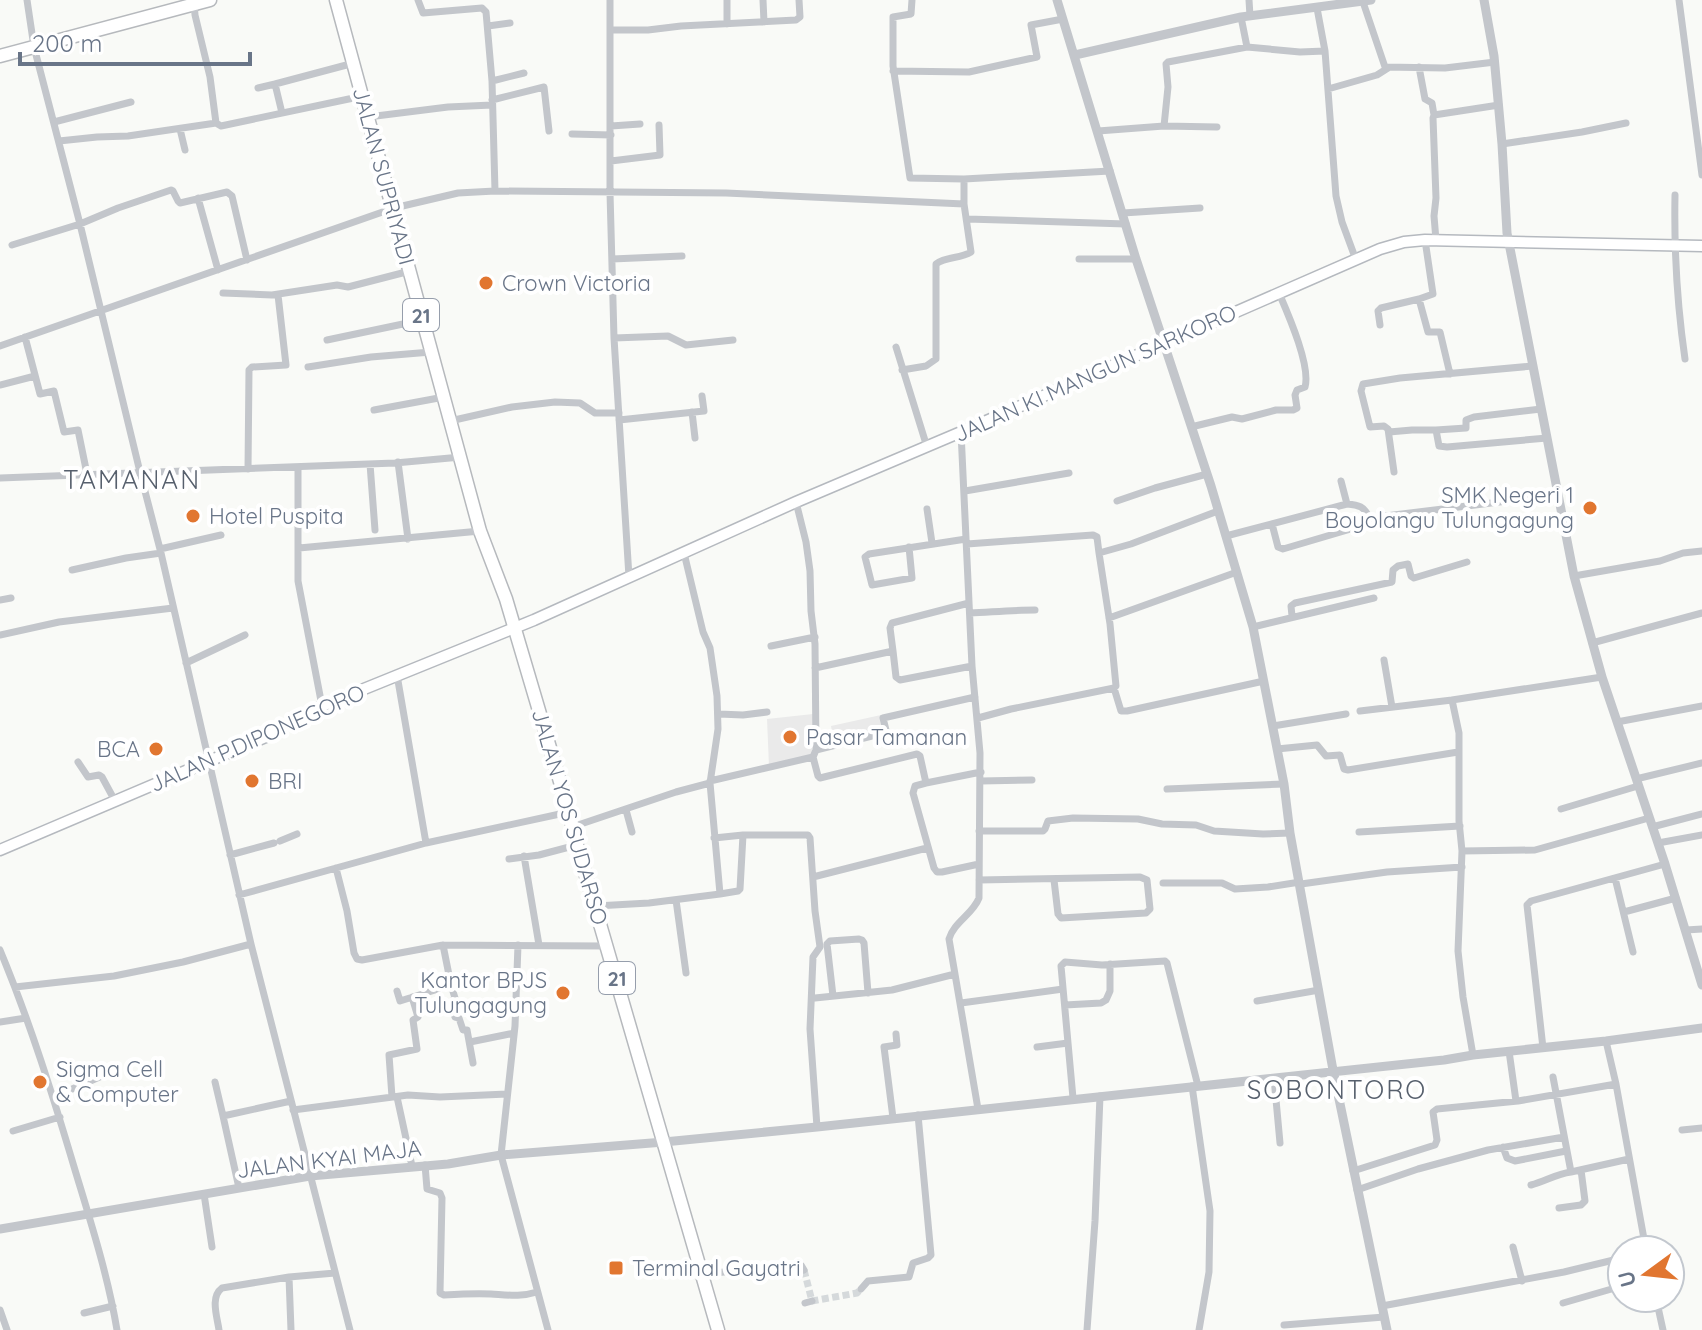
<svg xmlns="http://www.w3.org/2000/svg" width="1702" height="1330" viewBox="0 0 1702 1330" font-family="Quicksand,sans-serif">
<rect width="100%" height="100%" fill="#f9faf7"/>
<path fill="#eaeaea" d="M813,714L812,755L769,766L767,719Z
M881,715L885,731L834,743L831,726Z"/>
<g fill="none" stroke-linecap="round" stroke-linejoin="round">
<path stroke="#d5d9db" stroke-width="7" stroke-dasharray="7 3.5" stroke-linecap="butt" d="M804,1270L812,1301L857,1293L861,1289"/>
<g stroke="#b5b9bf" stroke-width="13">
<path id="secondary" d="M0,850L268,736L322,706L534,620L796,502L961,432L1380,249L1404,242L1425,240L1702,246"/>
</g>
<g stroke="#b6b9bd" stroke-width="15">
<path id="trunk" d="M336,0L480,531L506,599L569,812L577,845L718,1330
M0,56L210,0"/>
</g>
<path stroke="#c3c6cb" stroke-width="7" d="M27,0L34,47L80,224L140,472L161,553L251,944L350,1330
M418,0L423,13L482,8L486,12L492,81L495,191
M610,0V193L614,338L629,577
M727,0V24
M763,0L764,22
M912,0L911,14L893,17V66L910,178L964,179L1110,171
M1249,0L1250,16
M1679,0L1702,175
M1363,2L1385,67L1445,68L1495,62
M1317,8L1325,51L1336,196L1342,222L1356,260
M1241,17L1247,47
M488,26L510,23
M610,30H648L681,26L796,20L800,17L799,0
M1419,67L1425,99L1432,103L1434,115L1433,118L1436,198L1434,216L1436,240
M893,71L969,72L1037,57L1031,25L1063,19
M492,81L524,73
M275,84L354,63
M258,88L275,84L282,113
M1328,89L1377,75L1388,68
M492,100L544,87L549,131
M1434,115L1499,105
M368,117L448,107L492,105
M54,122L131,102
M216,123L221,126L363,96
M611,126L640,124
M1164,126L1168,87L1166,64L1168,62L1247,47L1300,52L1325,51
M180,129L185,150
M1098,131L1164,126L1217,127
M572,134L611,135
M59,141L97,137L128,136L216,123L210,77L195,15L194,3
M1502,144L1582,132L1626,123
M611,161L660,155L659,125
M1675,195C1674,250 1677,304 1685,359
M198,198L218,270
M1123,213L1200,208
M967,219L1126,224
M12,245L80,224L118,208L171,190L173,191L178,201L180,203L227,192L232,196L247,260
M612,259L682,256
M1079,259H1136
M223,293L272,295L337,285L348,287L410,271
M1419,299L1433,294L1425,240
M1380,325L1378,311L1381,308L1419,299L1428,332H1440L1450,374
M25,337L40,394L54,391L64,432L78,430L87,474
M614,338L668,336L686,345L733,340
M327,340L422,320
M0,346L394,208L458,193L495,191L726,193L964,204
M896,347L927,447
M308,367L371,357L431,352
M902,370L926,366L936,359V264C946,256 960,259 971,252L964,204V179
M0,385L35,376
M374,410L444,397
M692,412L695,438
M619,420L704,411L702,396
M450,421L512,407L555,402L580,403L595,413H619
M1191,427L1232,417L1242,419L1276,410H1293L1297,408L1295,395L1297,390L1305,387C1311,366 1288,314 1279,293
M1436,430L1466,428V420L1474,417L1541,409
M961,432L972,666L980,753L979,898C973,914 954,922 949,939L978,1109
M1389,432L1412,430H1436L1439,446L1447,447L1547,438
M398,462L408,539
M370,464L375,530
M298,467V581L322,706
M248,469L249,370L252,367L286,365L278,295
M1394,472L1388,429L1384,426L1370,427L1361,391L1363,384L1400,378L1533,366
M0,478L395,463L461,457
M1341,481L1347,504
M965,491L1069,473
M1117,501L1155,488L1207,474
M927,509L932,543
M1272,524L1278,547L1283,549L1361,526L1365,524L1369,518L1557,495
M1226,536L1347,504C1358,505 1365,506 1369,518
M967,544L1093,535L1097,537L1099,553L1131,544L1218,511
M909,547L912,578L872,585L865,557L869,554L966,539
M299,548L480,531
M160,549L221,535
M72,570L126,558L161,553
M1574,576L1660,561L1683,553L1702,551
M0,600L11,598
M970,613C992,612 1013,610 1035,610
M1292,616L1291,606L1295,603L1392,582L1393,570L1398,566L1408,564L1411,576L1414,578L1467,562
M1109,618L1237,572
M1253,627L1374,598
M0,635L59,622L173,608
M1592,643L1702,613
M771,646L815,637
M893,651L896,677L900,680L972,666
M1384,660L1392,707
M186,663L245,635
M815,668L893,651L890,628L892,623L969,603
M397,675L426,843
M1114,688L1121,711H1127L1264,681
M1360,711L1452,700
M719,714L743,715L767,712
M978,718L1011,709L1114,688L1116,686L1110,624L1099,553
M1617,722L1702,706
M1273,726L1346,714
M1277,749L1317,745L1326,756L1340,755L1344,769L1348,770L1458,752
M816,750L884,733L886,730L883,718L975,697
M813,757L818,776L820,778L917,754L920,756L926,783L981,772
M78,762L88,777L99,775L102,777L115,801
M1636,779L1702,763
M710,781L813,757L816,750L815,644L811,611L810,571L806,542L796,502
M981,781L1032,780
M926,783L915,786L913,793L934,868L937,872H942L979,864
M1167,789L1284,784
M1561,809L1638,786
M626,810L632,832
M572,827L676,792L710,783
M1652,827L1702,814
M979,831H1043L1045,829L1048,821L1073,818L1138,819L1162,824L1196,825L1214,831L1263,834L1290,833
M1359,832L1460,826
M714,838L743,835H808L810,838L815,911L820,947L813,957L810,1029L817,1127
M280,841L297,834
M1658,843L1702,835
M1462,851L1535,850L1649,818
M230,855L274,843
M524,856L539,945
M509,859L539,855L577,845
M336,868L347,911L354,953L357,959L362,960L443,945L607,946
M813,877L927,848
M1615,878L1633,952
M979,880L1140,877L1147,880L1150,909L1146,913L1061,918L1058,914L1054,880
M1163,883H1222L1235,889L1268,887L1300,882
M1301,884L1387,872L1462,867
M720,894L738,891L740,889L743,835
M239,895L426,843L569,812
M676,900L686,973
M596,906L649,903L720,894L710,783L718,729L717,696L710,648L703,632L684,553
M1624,912L1676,898
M1686,930L1702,929
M518,945L515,1026L501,1155L548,1330
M0,950C30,1022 53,1096 75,1170C91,1223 108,1276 117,1330
M451,985L455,998L450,1003L455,1017L459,1018L463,1030H467L473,1063
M15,987L114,976L183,962L251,944
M397,991L400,1001L451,985L443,945
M833,996L827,944L830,941L859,939L862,940L864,943L868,993
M815,998L892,990L955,974
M1257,1001L1319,990
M961,1003L1063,989
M1065,1005L1101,1003L1106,1000L1110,991V964
M0,1022L26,1018
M1606,1041L1616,1084L1646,1250
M470,1042L514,1033
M1037,1047L1068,1043
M1543,1048L1527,905L1531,901L1665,864
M1509,1051L1516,1101
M1473,1055L1463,997L1458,951L1462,851L1459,821V733L1452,700L1602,677
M1553,1077L1571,1172L1629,1159
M1274,1078L1280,1143
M215,1082L223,1116
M1192,1086L1210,1211L1209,1272L1199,1330
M54,1097L104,1075
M392,1097L389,1055L417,1049L413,1020L418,1017L412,997
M397,1097L412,1166
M1073,1098L1061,966L1065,962L1102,965L1165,961L1167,963L1198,1086
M293,1110L408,1095L440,1097L507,1094
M893,1118L884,1047L897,1045L896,1034
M1682,1130L1702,1128
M13,1131L60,1117
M1503,1147L1507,1158L1515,1161L1566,1151
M425,1165L427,1189L440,1193L442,1198L440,1293L444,1295C460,1294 476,1293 491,1294C508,1295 521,1297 537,1292
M1353,1171L1435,1145L1437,1140L1433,1112L1437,1109L1518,1101L1616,1084
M1531,1185C1546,1181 1556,1174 1571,1172
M239,1188L223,1116L291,1101
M1357,1190L1418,1169L1488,1150L1564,1137
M204,1194L212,1247
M1559,1208L1581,1205L1585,1201L1581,1170
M1513,1247L1522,1281
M702,1274L801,1265L804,1270
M289,1277L291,1330
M861,1289L868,1281L909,1277L913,1263L928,1258L931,1255L918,1115
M1656,1298L1663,1330
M805,1303L812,1301
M1563,1303L1622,1286
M1382,1306L1564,1272L1622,1258
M0,1310L7,1330
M84,1313L113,1306
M1284,1325L1384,1317
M219,1330C217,1316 210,1297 222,1288L289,1277L335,1273
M1087,1330L1095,1221L1100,1096"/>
<path stroke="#c3c6cb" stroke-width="9" d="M1057,0L1136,259L1211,486L1253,627L1284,784L1290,833L1333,1070L1387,1330
M1484,0L1494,56L1502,144L1507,233L1574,576L1602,677L1665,864L1702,985
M1075,55L1241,17L1371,0
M0,1229L310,1176L448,1164L501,1155L664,1142L817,1127L1444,1060L1473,1055L1606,1041L1702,1028"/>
<use href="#secondary" stroke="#fff" stroke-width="10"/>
<use href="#trunk" stroke="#fff" stroke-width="12"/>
</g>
<g fill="#e17630" stroke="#fff" stroke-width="3">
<circle cx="486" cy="283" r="8"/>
<circle cx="1590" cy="508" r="8"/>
<circle cx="193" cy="516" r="8"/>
<circle cx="790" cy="737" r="8"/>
<circle cx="156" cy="749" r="8"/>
<circle cx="252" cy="781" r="8"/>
<circle cx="563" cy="993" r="8"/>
<circle cx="40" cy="1082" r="8"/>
<rect x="608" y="1260" width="16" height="16" rx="4"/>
</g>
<g text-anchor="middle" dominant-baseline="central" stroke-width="8" stroke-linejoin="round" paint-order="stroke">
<g fill="#fff" stroke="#969eac" stroke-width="2">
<rect x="403" y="299" width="36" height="32" rx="6"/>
<rect x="599" y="962" width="36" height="32" rx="6"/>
</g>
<g font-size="20" font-weight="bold" fill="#697588">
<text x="421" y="315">21</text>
<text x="617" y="978">21</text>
</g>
<g font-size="22" fill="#697588" stroke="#fff">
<text transform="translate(384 176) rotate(75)">JALAN SUPRIYADI</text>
<text transform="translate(1095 373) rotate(-24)">JALAN KI MANGUN SARKORO</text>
<text transform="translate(257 738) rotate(-24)">JALAN P.DIPONEGORO</text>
<text transform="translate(570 817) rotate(74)">JALAN YOS SUDARSO</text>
<text transform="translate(329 1159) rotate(-7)">JALAN KYAI MAJA</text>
</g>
<g font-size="22" fill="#697588" stroke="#fff" text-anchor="start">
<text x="502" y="283">Crown Victoria</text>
<text x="1574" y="495" text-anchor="end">SMK Negeri 1<tspan x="1574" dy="25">Boyolangu Tulungagung</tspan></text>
<text x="209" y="516">Hotel Puspita</text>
<text x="806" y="737">Pasar Tamanan</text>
<text x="140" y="749" text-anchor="end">BCA</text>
<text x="268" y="781">BRI</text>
<text x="547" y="980" text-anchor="end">Kantor BPJS<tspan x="547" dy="25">Tulungagung</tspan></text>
<text x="56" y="1069">Sigma Cell<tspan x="56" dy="25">&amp; Computer</tspan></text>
<text x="632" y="1268">Terminal Gayatri</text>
</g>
<g font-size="26" letter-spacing="2" fill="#57606d" stroke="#fff">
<text x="132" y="479">TAMANAN</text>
<text x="1337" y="1089">SOBONTORO</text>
</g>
</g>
<g transform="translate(1646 1274) rotate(255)"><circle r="38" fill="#ffffff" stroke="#c3c8cf" stroke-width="2"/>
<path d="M0-6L14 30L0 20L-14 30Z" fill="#e17630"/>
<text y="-12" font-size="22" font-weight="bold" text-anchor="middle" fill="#697588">U</text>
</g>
<path d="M20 52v12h230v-12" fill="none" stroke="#697588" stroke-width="4"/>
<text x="32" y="52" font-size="24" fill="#697588" stroke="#ffffff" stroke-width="6" paint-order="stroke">200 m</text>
</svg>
